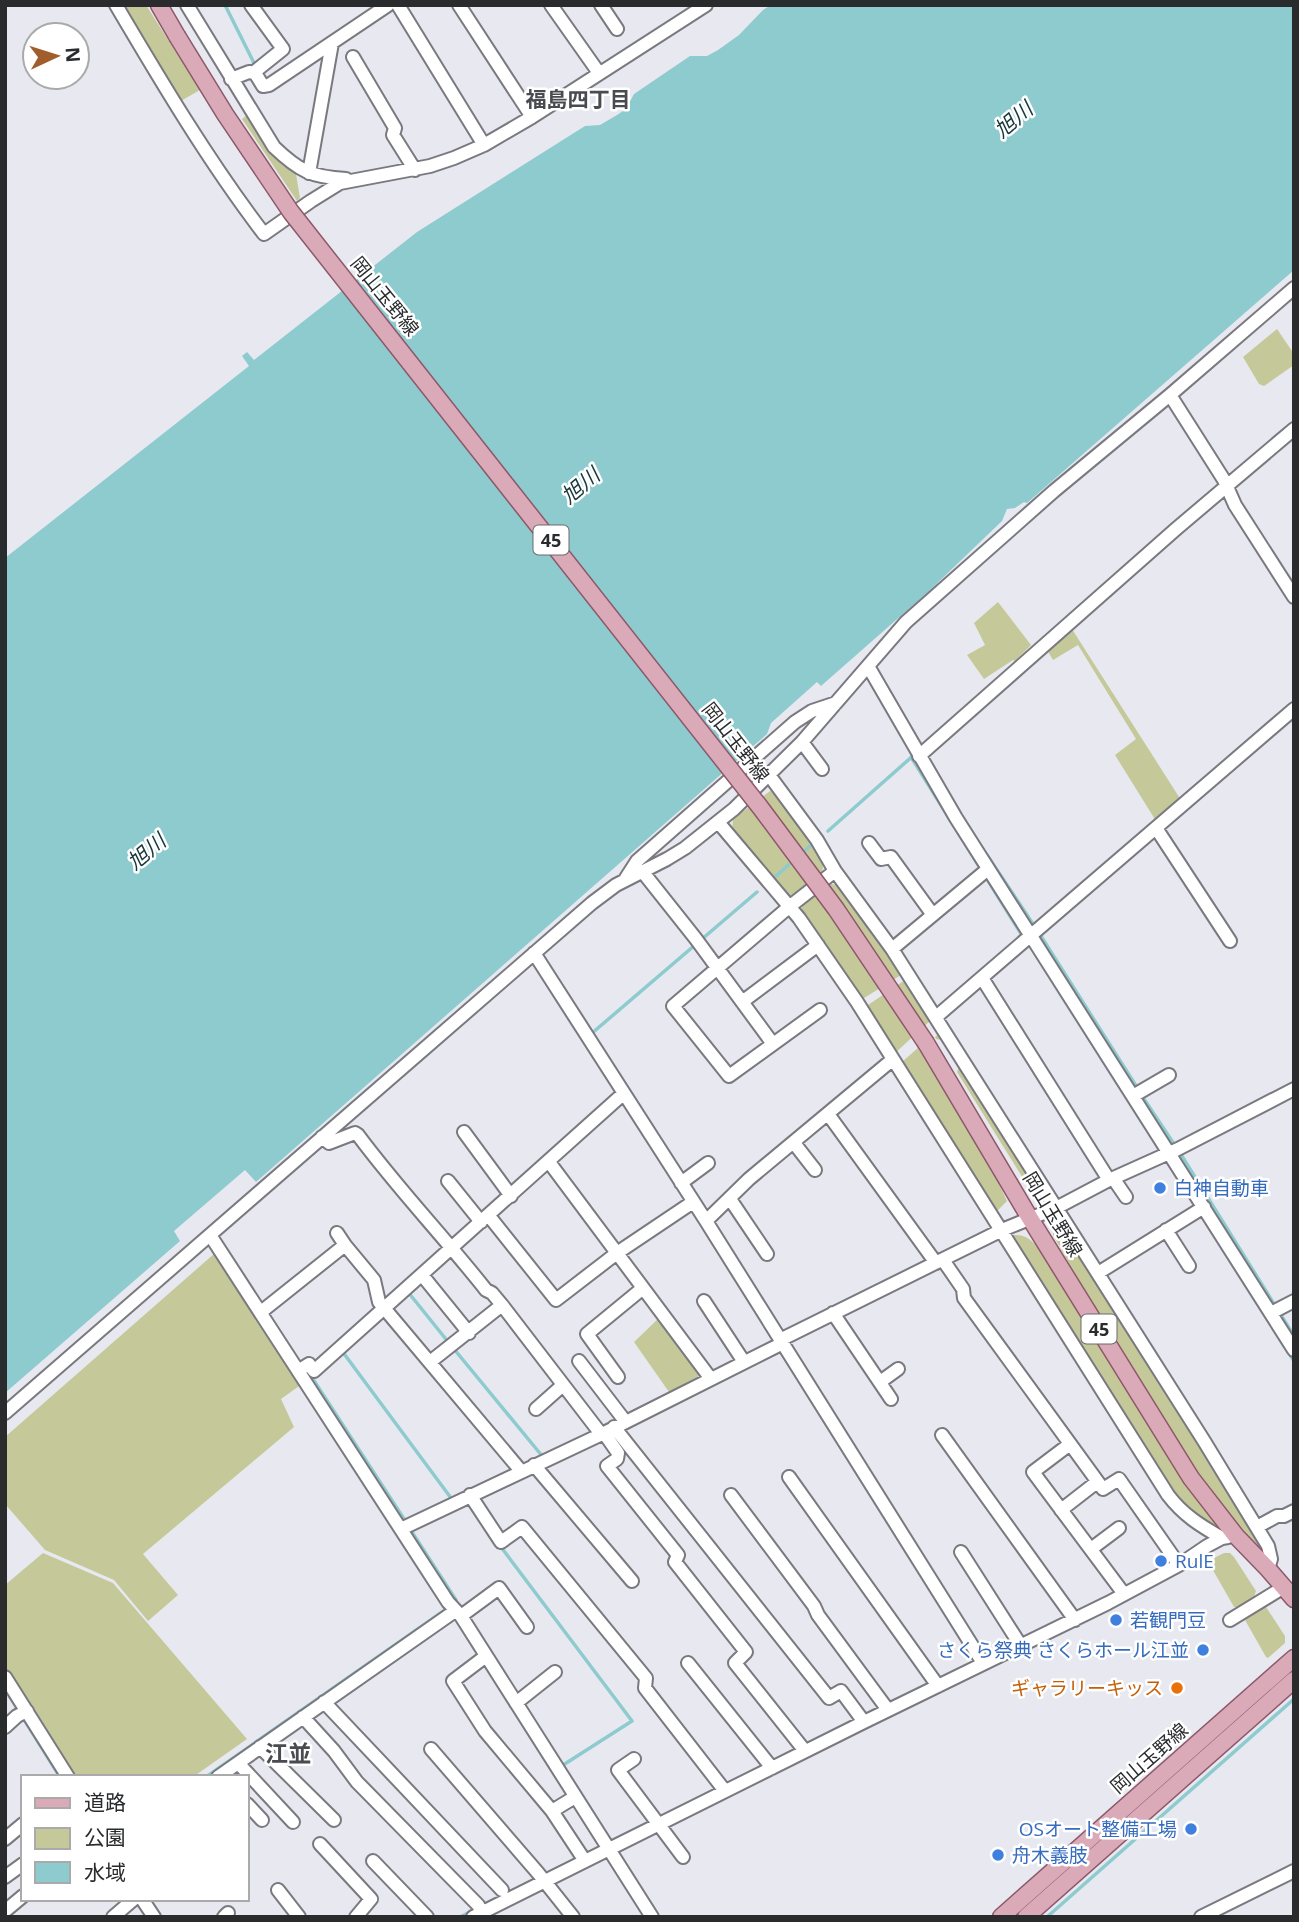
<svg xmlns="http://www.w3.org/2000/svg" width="1299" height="1922" viewBox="0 0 1299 1922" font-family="'Open Sans','Noto Sans JP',sans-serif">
<rect width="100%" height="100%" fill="#e8e9f0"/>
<path fill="#c5c999" d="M123,5H146L200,90L179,102Z
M246,116L264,146L282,165L296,174L300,198L297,201L242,119Z
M1277,329L1294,354V365L1264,386L1259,384L1243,357Z
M998,602L1031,645L1015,661L1013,660L984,679L967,655L985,645L974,623Z
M1070,626L1181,800L1156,821L1115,755L1136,739L1078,645L1053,660L1046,648Z
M770,791L776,792C785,805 830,856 822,871C820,875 814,879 810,883C803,890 798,896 787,895L732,830L733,819Z
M831,884L840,885L844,888L901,975L861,1000L803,917C801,911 801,907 805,902Z
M905,980L931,1020L894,1054L865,1007Z
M941,1032L1042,1192L1029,1188L957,1072L959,1067L942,1040L936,1039L935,1037Z
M919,1047C951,1097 983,1147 1007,1201L996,1212L902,1062Z
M1055,1221L1061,1222L1267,1553L1264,1555L1204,1484L1097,1313L1053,1235V1228Z
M1013,1235C1025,1234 1032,1240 1039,1249L1214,1521L1215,1526H1213L1184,1507L1170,1490L1012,1237Z
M215,1253L302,1384L281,1399L294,1427L143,1554L178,1595L148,1621L114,1580L45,1550L5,1504V1437Z
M660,1317L703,1374L669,1392L634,1342Z
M43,1553L113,1583L247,1739L193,1777H75L5,1668V1585Z
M1224,1553H1230L1234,1557L1256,1591L1254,1597L1239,1607H1234L1210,1565V1560Z
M1266,1607L1285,1636V1643L1268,1658L1266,1657L1245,1620Z"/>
<path fill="#8dcbce" d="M771,5H1294V270L1027,503L1024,502L1015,508L1007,509L1002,521L929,591L821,686L817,682L771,723L767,734L256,1182L245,1170L174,1231L180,1241L5,1393V558L249,366L242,356L247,352L254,360L417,232L585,126L600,125L617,115L626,109L634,94L690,56H707L718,50L739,35L763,10Z"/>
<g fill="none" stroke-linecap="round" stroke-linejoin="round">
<path stroke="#8dcbce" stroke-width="3.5" d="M225,5L254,63
M911,757L1023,937
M828,831L915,754
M801,854L810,846
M987,855L1035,927
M775,877L793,861
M1039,933L1138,1089
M591,1034L757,892
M1142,1096L1180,1153L1294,1336
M408,1292L449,1343
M1280,1339L1294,1361
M454,1349L543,1457L545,1456
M342,1351L451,1498
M309,1373L406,1522
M501,1547L632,1721L560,1767
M5,1689L60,1777
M206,1777L455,1603L456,1600L410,1529
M613,1840L653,1820
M543,1875L598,1848
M481,1906L537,1878
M460,1917L474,1910
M1047,1917L1294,1699"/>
<g stroke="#79797f" stroke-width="16">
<path id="minor" d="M116,5C162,83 209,162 264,234L311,201L340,183L430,166L454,158L484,145L532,117L706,5
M187,5L274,147C299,171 311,177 346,179
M251,5L283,49L253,73
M398,5L484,145
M459,5L532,117
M551,5L599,73
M601,5L617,29
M353,57L395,128L393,135L415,170
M231,79L249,72L255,73L263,86L269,85L388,5
M309,173L332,43
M1170,395L1224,480L1235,505L1294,597
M868,666L956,818L1294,1350
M802,742L822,769
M919,756L1176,529L1294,429
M769,775L817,840L835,871L892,949L1204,1441L1268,1546L1271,1559L1268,1569
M718,822L799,918L857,1002L1168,1495C1183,1515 1201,1526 1222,1538
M1156,828L1230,941
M869,843L881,859L891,857L933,915
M642,871L696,939L773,1044
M626,878L637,861L795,722L812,711L836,703
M892,949L988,869
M534,953L706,1221L983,1663
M982,978L1109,1180
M742,1002L818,945
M820,1010L729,1076L673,1006L789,907L835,871
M936,1017L1294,709
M1133,1096L1169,1075
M828,1114L936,1263
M464,1132L511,1196
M322,1137L329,1143L355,1133L358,1135C398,1189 445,1238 486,1290L492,1293L502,1305L430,1362
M794,1143L815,1170
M549,1162L711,1379
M1113,1178L1126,1197
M448,1181L481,1222
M681,1183L708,1163
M730,1199L767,1254
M489,1216L556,1300L617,1253L693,1202
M706,1221L749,1179L892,1060
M1166,1230L1189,1266
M337,1233L345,1245L374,1280L379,1302L521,1471
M210,1235L448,1602L461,1616L652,1917
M943,1260L963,1289L964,1298L1103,1489L1119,1479L1179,1565
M1098,1273L1204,1207
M422,1275L469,1333
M704,1301L744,1362
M502,1305L601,1434
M261,1312L345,1245
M833,1313L891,1399
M1271,1313L1294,1301
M579,1361L625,1421
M298,1371L309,1364L314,1371L623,1094
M618,1377L587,1334L643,1288
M880,1382L898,1369
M536,1409L563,1385
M5,1413L592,903L616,885L667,859L685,848L734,809L802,742L906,622L1054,491L1170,395L1294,288
M614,1427L829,1698L841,1691L864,1722
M604,1433L618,1453L617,1459L607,1466L678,1555L675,1562L746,1652L735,1663L805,1751
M942,1435L1075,1620
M1070,1444L1033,1472L1124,1594
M534,1465L632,1581
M789,1477L938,1686
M470,1495L501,1542L522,1527L646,1678L645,1688L725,1791
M731,1495L814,1606L818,1615L888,1710
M1061,1510L1097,1482
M1257,1527L1277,1516H1284L1294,1511
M401,1529L604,1433L781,1344L784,1338L1002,1230L1056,1208L1109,1180L1178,1149L1294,1089
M1091,1549L1119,1528
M961,1552L1021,1646
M461,1616L499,1588L527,1627
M1230,1620L1284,1587
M486,1656L453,1681L485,1731L552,1811L585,1861
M688,1663L772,1768
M5,1677L68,1777
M324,1702L502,1890
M516,1703L555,1672
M303,1717L334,1751L357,1782L478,1905L482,1912
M5,1727L17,1716L27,1711
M260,1747L334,1820
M431,1749L538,1873L573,1917
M634,1759L618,1770L683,1857
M238,1763L293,1822
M218,1777L455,1611
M247,1804L262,1820
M552,1811L575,1797
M5,1839L23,1824
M320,1844L371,1899L356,1917
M373,1861L427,1917
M5,1877L23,1864
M278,1890L299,1917
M142,1899L154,1917
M5,1911L23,1896
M113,1917L134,1899
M224,1917L228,1913
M473,1917L864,1722L1108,1603L1179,1565L1207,1546L1222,1538L1228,1537
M1201,1917L1294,1871"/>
</g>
<g stroke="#8d586a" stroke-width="19">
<path id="major" d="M159,5L177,36
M926,1043L1031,1220L1191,1478L1236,1536L1268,1569L1294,1599
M1001,1917L1294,1658
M1026,1917L1294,1680"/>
</g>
<use href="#minor" stroke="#fff" stroke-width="12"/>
<use href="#major" stroke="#dbaab9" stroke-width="16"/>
<g stroke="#8d586a" stroke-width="19" stroke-linecap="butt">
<path id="major-bridge" d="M177,36L225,114L291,212L760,807L836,909L926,1043"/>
</g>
<use href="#major-bridge" stroke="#dbaab9" stroke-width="16"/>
</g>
<g fill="#3f7fe0" stroke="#fff" stroke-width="2.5">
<circle cx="1160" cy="1188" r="7"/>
<circle cx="1161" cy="1561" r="7"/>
<circle cx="1116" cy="1620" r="7"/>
<circle cx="1203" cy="1650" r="7"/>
<circle cx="1191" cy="1829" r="7"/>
<circle cx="998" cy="1855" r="7"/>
</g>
<circle fill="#e8710a" stroke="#fff" stroke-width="2.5" cx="1177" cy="1688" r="7"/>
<g text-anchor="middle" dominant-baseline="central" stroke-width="5" stroke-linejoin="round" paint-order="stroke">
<g fill="#fff" stroke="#6a6b6c" stroke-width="2">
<rect x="533.5" y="525.5" width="35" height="29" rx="5"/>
<rect x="1081.5" y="1314.5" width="35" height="29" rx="5"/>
</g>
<g font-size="18" font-weight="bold" fill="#2a2b2d">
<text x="551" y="540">45</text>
<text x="1099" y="1329">45</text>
</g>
<g font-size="19" fill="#2a2b2d" stroke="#fff">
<text transform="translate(385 296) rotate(51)">岡山玉野線</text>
<text transform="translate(736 742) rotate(52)">岡山玉野線</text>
<text transform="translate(1053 1214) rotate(59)">岡山玉野線</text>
<text transform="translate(1149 1758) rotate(-41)">岡山玉野線</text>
</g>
<g font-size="19" fill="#366cbe" stroke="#fff" text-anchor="start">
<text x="1174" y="1188">白神自動車</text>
<text x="1175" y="1561">RulE</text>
<text x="1130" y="1620">若観門豆</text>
<text x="1189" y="1650" text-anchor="end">さくら祭典 さくらホール江並</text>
<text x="1177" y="1829" text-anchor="end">OSオート整備工場</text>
<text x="1012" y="1855">舟木義肢</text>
</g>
<g font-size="19" fill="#c56008" stroke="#fff" text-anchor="end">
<text x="1163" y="1688">ギャラリーキッス</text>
</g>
<g font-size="21" font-weight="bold" fill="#4a4b50" stroke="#fff">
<text x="578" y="99">福島四丁目</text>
</g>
<g font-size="21" font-style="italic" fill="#173738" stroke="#fff">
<text transform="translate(1013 119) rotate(-40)">旭川</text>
<text transform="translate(580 485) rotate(-40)">旭川</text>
<text transform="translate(146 851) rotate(-40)">旭川</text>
</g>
<g font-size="23" font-weight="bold" fill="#4a4b50" stroke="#fff">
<text x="288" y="1753">江並</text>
</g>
</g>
<rect width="1299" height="1922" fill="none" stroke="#2a2b2d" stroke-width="14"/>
<rect x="21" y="1775" width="228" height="126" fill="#ffffff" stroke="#aaaaab" stroke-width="2"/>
<rect x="35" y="1798" width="35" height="10" fill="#dbaab9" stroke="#aaaaab" stroke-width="2"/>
<text x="84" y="1810" font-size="21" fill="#2a2b2d">道路</text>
<rect x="35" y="1828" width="35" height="21" fill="#c5c999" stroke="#aaaaab" stroke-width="2"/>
<text x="84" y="1845" font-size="21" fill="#2a2b2d">公園</text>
<rect x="35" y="1862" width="35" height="21" fill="#8dcbce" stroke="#aaaaab" stroke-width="2"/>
<text x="84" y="1880" font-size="21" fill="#2a2b2d">水域</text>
<g transform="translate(56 56) rotate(86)"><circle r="33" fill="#ffffff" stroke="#aaaaab" stroke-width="2"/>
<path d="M0-5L12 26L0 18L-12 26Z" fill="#a15e2c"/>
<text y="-10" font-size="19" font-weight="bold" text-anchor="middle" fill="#2a2b2d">N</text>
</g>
</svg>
